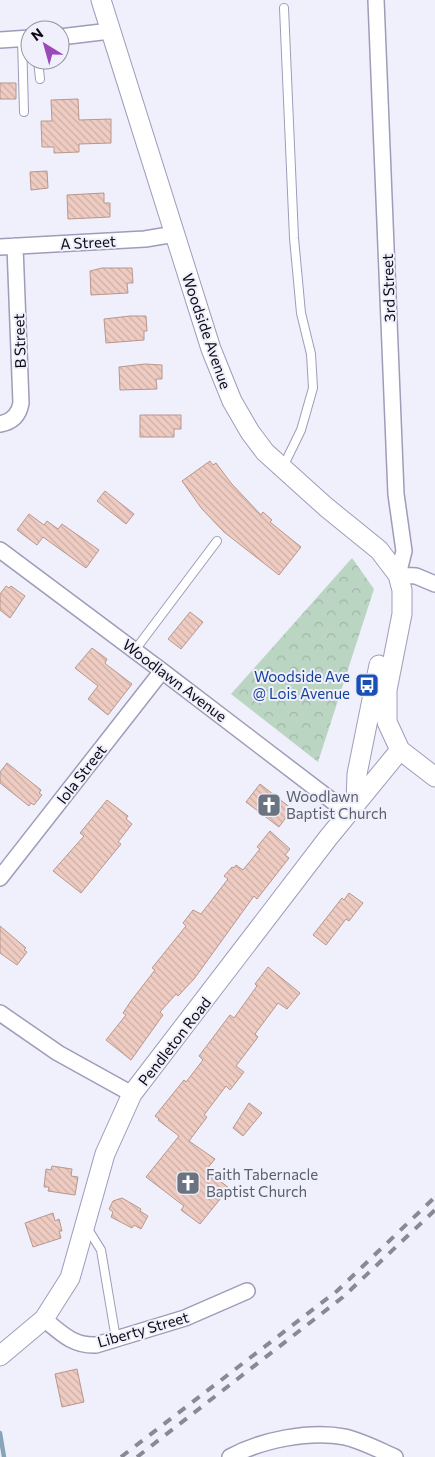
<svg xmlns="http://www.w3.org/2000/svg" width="435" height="1457" viewBox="0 0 435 1457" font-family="Commissioner,sans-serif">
<defs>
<pattern id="forest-crowns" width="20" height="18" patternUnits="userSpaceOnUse" patternTransform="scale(1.25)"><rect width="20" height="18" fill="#bbd5c3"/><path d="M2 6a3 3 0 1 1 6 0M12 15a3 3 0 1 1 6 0" fill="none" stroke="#a0b6a7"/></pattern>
<pattern id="building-back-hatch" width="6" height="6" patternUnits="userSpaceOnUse" patternTransform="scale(1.25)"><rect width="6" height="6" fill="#efccc2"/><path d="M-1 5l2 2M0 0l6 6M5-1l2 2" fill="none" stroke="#ccaea6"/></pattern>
</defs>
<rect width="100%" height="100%" fill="#f0effc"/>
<path fill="url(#forest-crowns)" d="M352,558L374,589L318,762L231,694Z"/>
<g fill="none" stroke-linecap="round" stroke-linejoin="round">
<path stroke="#87a5b7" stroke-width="4.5" d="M0,1433L4,1457"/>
</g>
<path fill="url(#building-back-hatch)" stroke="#b8978d" d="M0,83H16V99H0Z
M78,99L79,120L111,119V143L79,144V152L54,153V147H42L41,121H52L51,100Z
M47,171L48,188L31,190L30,172Z
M104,193V203H110V217L68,219L67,195Z
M102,268H132L133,283H127L128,293L91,295L90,271Z
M130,316H146L147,331H144V340L106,343L104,319Z
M145,364L162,365V379H156L157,389L120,390L119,367Z
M140,415H181V429H174V437H140Z
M210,461L213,465L216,463L231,483L261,515L263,512L272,520L270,522L301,547L279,575L224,532L202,509L182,481Z
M105,491L134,514L126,524L97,501Z
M29,514L44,525L47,521L58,529L62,524L99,550L86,568L43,537L37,545L17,530Z
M6,586L9,588L11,586L25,596L10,618L0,610V594Z
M190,612L203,622L181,649L168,639Z
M92,648L107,659L105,663L107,665L132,684L108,715L88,699L98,686L75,668Z
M7,763L41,790L39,793L42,795L34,805L31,803L29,806L0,783V772Z
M260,784L292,809L279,827L246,802Z
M107,800L128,816L126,819L132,824L118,842L121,844L81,893L53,871L84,836L80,833Z
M270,831L290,849L285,855L289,858L257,899L254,896L194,979L178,996L176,994L160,1012L163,1015L131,1060L106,1040L126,1015L123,1013L131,1001L155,970L152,968L186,926L183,923L193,910L201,914L228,879L224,876L232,867L234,868L236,865L243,870L260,849L257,847Z
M349,893L363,903L349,921L346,919L326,945L313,935L342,898L344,900Z
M0,926L26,948L24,950L27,952L17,965L0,953Z
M268,967L300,993L287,1009L278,1003L255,1034L258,1037L236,1066L244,1072L230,1090L226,1086L204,1115L207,1117L189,1141L215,1159L206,1170L229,1188L200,1224L181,1210L184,1206L146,1177L179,1136L158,1120L159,1119L155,1116L184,1080L186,1082L203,1060L199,1056L230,1015L234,1018L257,986L255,984Z
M249,1103L262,1113L243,1136L233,1128Z
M52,1166L72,1169L71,1176L78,1177L75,1195L48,1191L49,1187H44L46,1169L51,1170Z
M122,1198L141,1209L140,1211L148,1216L141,1229L134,1225L132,1228L111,1217L113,1212L109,1209L113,1201Z
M53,1213L55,1221L59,1219L62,1231H59L61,1238L33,1247L25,1223Z
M77,1369L84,1402L62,1407L55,1374Z"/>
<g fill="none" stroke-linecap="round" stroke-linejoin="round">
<g stroke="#9f9cb9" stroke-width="10">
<path id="service" d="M22,39L24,112
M38,60L40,79
M283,467L301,430L313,388L311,354L301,313L294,238L284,8
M135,650L217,541
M86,1226L101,1250L116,1339"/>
</g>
<g stroke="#9f9cb9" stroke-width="18">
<path id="minor" d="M376,0L396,494L404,551L398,575L416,576L435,584
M60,37L110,31
M0,40L30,38
M0,247L145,239L175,234
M0,424C12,422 19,415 21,403L15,246
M0,550L162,671L348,813
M0,878L162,671
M0,1013L58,1053L132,1094
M44,1319C61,1333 73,1346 96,1345L185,1318L247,1291
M230,1457C261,1440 310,1430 345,1437C362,1441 379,1450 395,1457"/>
</g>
<g stroke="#9f9cb9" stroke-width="21">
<path id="tertiary" d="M101,0L211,349L232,401L250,432L265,452L326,507L379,550L398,575L402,590V614L387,690V722L400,750L435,777
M356,802L357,774L379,665
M0,1356L44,1319L70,1278L105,1154L132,1094L328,838L400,750"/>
</g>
<use href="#service" stroke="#fff" stroke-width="8"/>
<use href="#minor" stroke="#fff" stroke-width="15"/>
<use href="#tertiary" stroke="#fff" stroke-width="19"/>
<path stroke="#898893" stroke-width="4" stroke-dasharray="9 9" stroke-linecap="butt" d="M121,1457L337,1291L435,1197
M137,1457L343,1297L435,1210"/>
</g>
<defs>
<g id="bus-square" transform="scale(1.25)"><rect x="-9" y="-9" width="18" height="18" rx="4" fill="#1a4fb4" stroke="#f0effc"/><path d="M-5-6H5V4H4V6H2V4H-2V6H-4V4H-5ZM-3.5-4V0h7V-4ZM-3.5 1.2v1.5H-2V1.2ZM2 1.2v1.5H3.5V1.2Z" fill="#fff"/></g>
<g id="church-square" transform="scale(1.25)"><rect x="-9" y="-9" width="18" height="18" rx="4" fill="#6b7280" stroke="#f0effc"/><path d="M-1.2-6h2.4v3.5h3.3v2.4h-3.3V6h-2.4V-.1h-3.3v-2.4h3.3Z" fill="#fff"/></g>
</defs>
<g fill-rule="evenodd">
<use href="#bus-square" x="367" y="685"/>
<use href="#church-square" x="269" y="805"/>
<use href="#church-square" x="188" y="1183"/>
</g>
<g text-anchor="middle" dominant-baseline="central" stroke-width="4" stroke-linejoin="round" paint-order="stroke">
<g font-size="15" fill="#0c0a14" stroke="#f0effc">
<text transform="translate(88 242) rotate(-3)">A Street</text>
<text transform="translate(388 288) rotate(-92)">3rd Street</text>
<text transform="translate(207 331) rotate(71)">Woodside Avenue</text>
<text transform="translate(19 341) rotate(-92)">B Street</text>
<text transform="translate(175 680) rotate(37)">Woodlawn Avenue</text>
<text transform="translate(81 774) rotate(-52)">Iola Street</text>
<text transform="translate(174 1041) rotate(-52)">Pendleton Road</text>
<text transform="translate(143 1329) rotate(-16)">Liberty Street</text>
</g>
<g font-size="15" fill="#164399" stroke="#f0effc" text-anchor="end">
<text x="350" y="676">Woodside Ave<tspan x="350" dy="17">@ Lois Avenue</tspan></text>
</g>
<g font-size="15" fill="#5b616d" stroke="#f0effc" text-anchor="start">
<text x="286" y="796">Woodlawn<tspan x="286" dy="17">Baptist Church</tspan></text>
<text x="206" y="1174">Faith Tabernacle<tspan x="206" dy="17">Baptist Church</tspan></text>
</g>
</g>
<g transform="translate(45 45) rotate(323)"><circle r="24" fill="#f0effc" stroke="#95939f"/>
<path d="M0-4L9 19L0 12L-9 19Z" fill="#9949b9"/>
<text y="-8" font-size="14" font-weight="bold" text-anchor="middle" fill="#0c0a14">N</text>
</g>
</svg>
